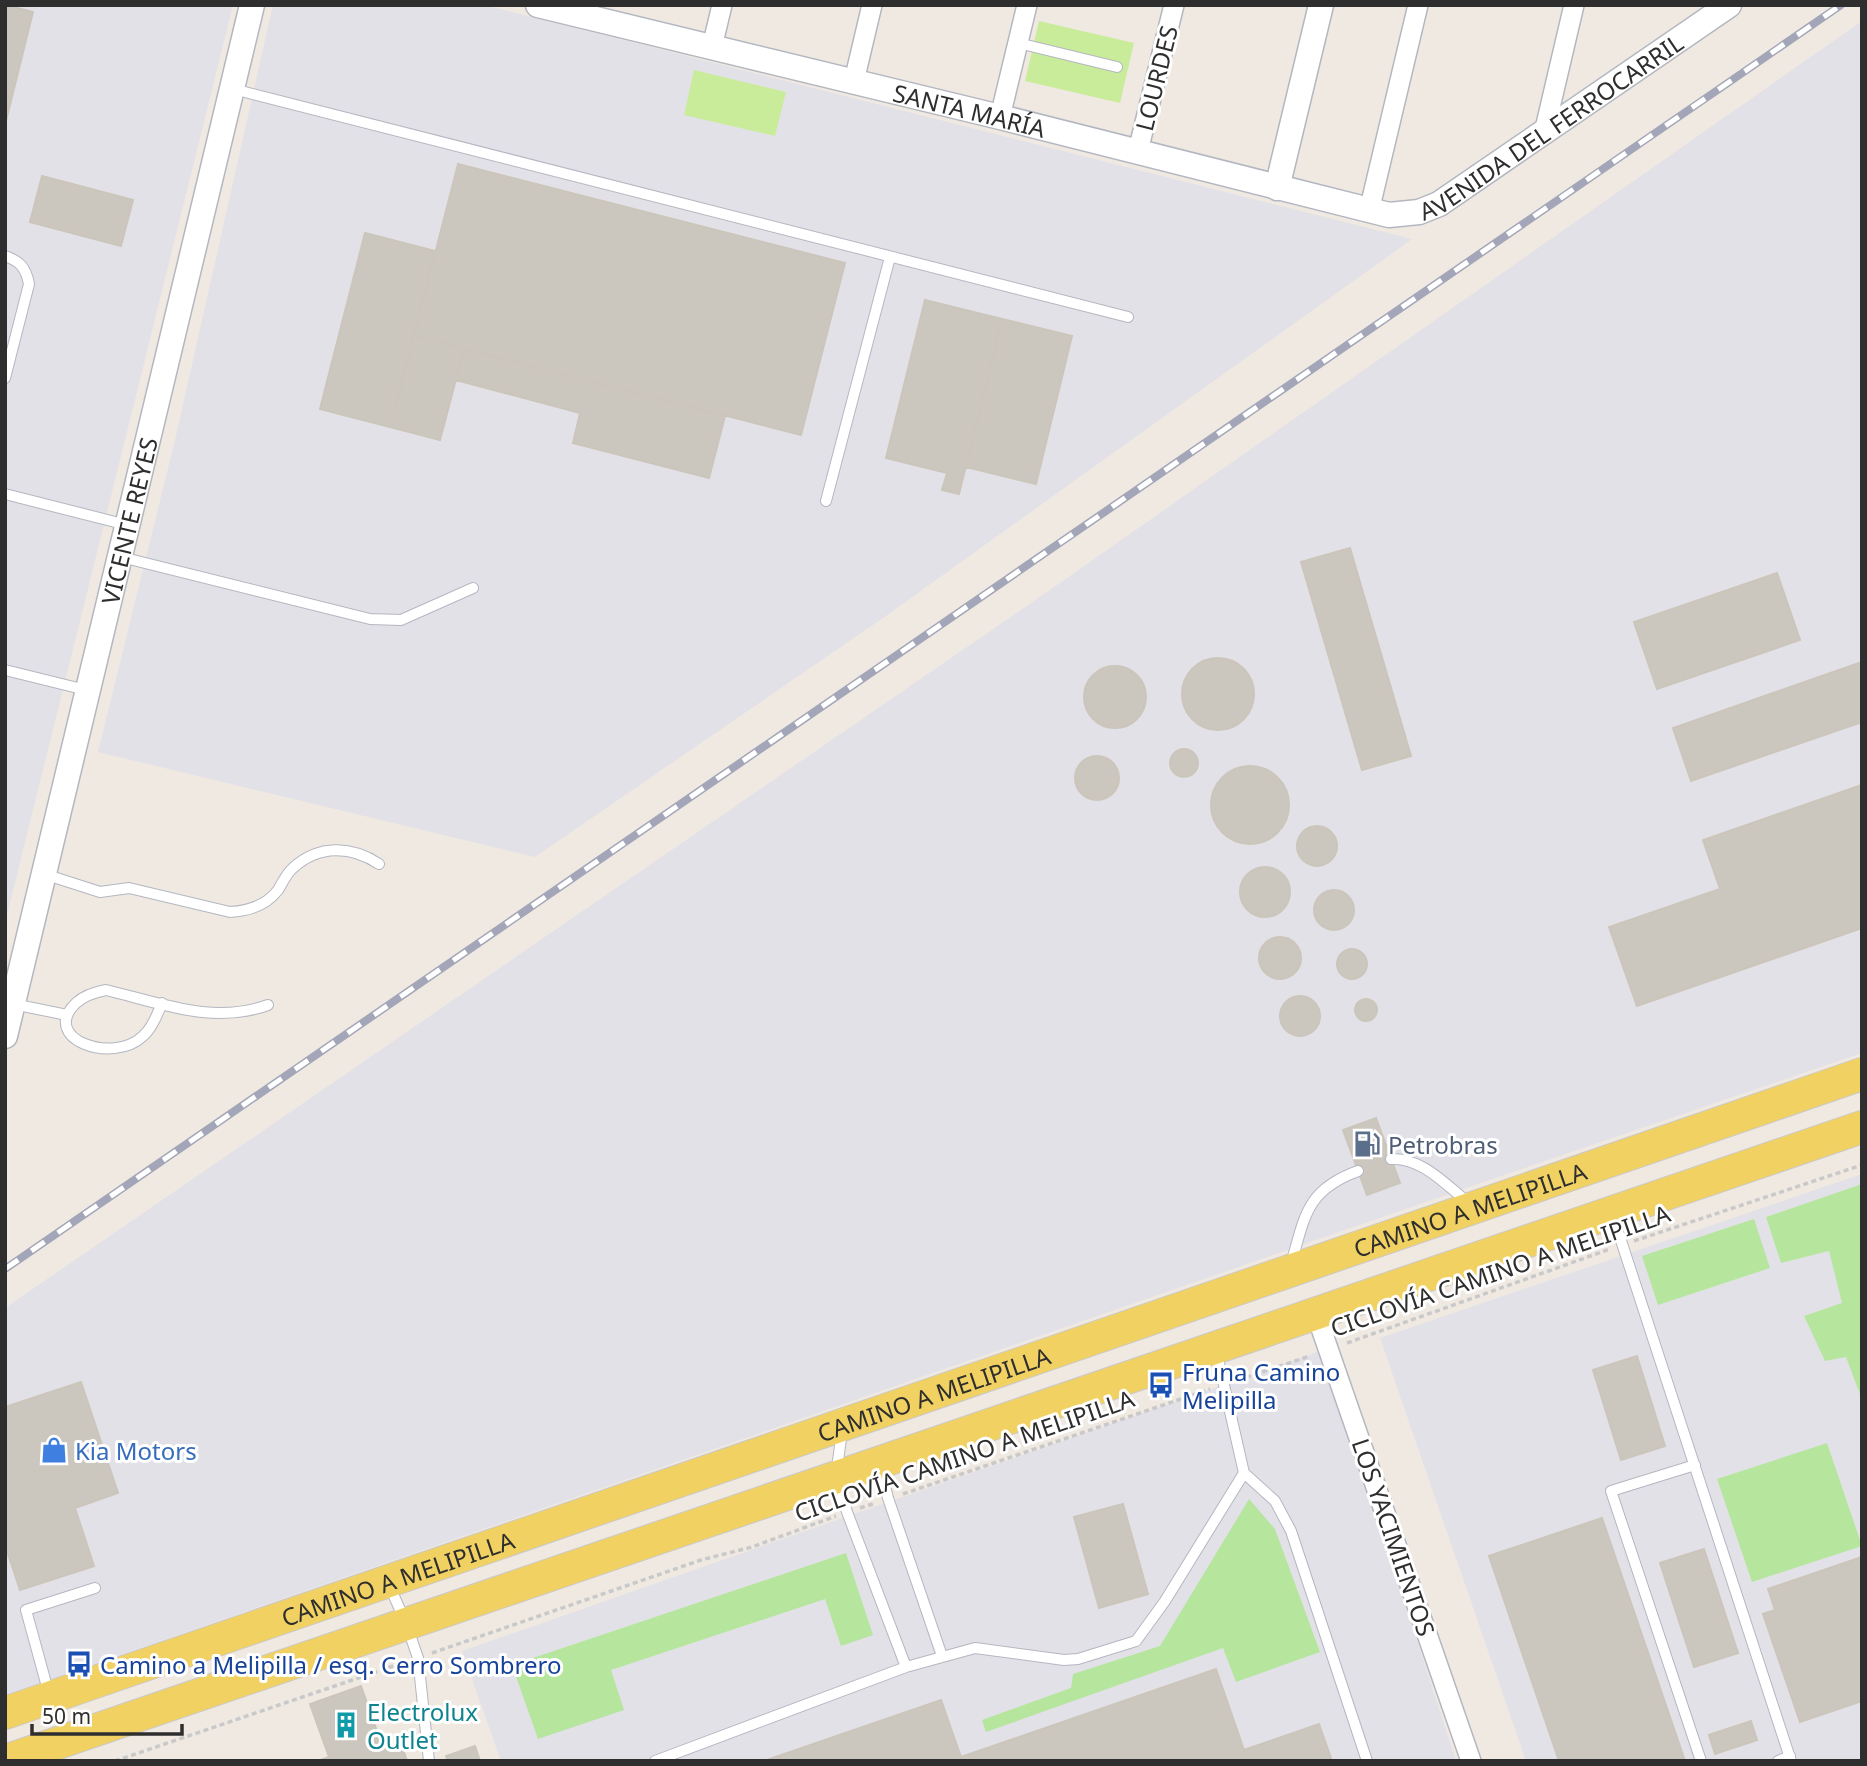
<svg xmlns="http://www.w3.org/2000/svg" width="1867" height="1766" viewBox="0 0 1867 1766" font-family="'Noto Sans',sans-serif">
<rect width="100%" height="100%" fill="#efe9e1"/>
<path fill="#e3e1e8" d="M5,5H233L5,923Z
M273,5H484L1412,239L883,618L535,857L98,752L175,440Z
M1862,21V1053L1475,1185L5,1695V1308L1047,592Z
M1862,1174V1761H1526L1380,1338Z
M1323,1350L1456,1761H501L462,1651Z"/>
<path fill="#b6e59e" d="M1862,1184V1397H1861L1846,1357L1825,1361L1804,1316L1842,1303L1829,1251L1781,1263L1766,1217Z
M1754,1219L1770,1268L1658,1305L1642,1256Z
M1827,1443L1862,1546L1752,1582L1717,1479Z
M1249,1499L1275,1529L1320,1652L1236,1682L1223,1648L986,1732L982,1720L1071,1688L1073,1674L1160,1646Z
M846,1553L873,1635L841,1646L825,1599L611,1670L624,1710L538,1739L512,1665Z"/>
<path fill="#c9ec9a" d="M1039,21L1134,43L1120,103L1025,81Z
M694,70L786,92L775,136L684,115Z"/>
<path fill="#cbc7bf" stroke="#cbc5ba" stroke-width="2" d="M5,5L33,12L5,125Z
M458,164L845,263L801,435L414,336Z
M42,176L133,200L121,246L30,222Z
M365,233L435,251L390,427L320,409Z
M925,300L1002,319L959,494L942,490L947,473L886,458Z
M1002,319L1072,336L1036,484L966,467Z
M414,336L464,349L440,440L390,427Z
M464,349L725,416L709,478L573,443L580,413L456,380Z
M1350,548L1411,756L1362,770L1301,562Z
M1777,573L1800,640L1657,689L1634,622Z
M1182 694a36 36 0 1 1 72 0a36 36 0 1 1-72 0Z
M1862,662V722L1691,781L1673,728Z
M1084 697a31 31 0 1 1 62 0a31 31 0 1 1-62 0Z
M1170 763a14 14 0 1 1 28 0a14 14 0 1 1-28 0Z
M1075 778a22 22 0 1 1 44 0a22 22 0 1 1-44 0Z
M1211 805a39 39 0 1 1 78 0a39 39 0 1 1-78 0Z
M1862,785V928L1637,1006L1609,927L1720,889L1703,840Z
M1297 846a20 20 0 1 1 40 0a20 20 0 1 1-40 0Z
M1240 892a25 25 0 1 1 50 0a25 25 0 1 1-50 0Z
M1314 910a20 20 0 1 1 40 0a20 20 0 1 1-40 0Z
M1259 958a21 21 0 1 1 42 0a21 21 0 1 1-42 0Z
M1337 964a15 15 0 1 1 30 0a15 15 0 1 1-30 0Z
M1280 1016a20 20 0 1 1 40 0a20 20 0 1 1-40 0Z
M1355 1010a11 11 0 1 1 22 0a11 11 0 1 1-22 0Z
M1376,1118L1400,1183L1367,1195L1343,1130Z
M1637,1356L1665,1446L1621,1460L1593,1370Z
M81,1382L118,1493L75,1508L94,1566L20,1590L5,1545V1407Z
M1123,1504L1148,1594L1099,1608L1074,1517Z
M1602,1518L1685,1761H1559L1489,1556Z
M1704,1549L1738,1653L1694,1667L1660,1563Z
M1862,1557V1701L1800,1722L1763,1614L1775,1610L1768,1589Z
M1216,1669L1244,1750L1319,1724L1332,1761H764L941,1700L961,1757Z
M361,1686L383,1748L402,1746L407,1761H318L329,1757L310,1704Z
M1751,1721L1757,1740L1715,1754L1709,1735Z
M475,1746L480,1761H448L446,1756Z"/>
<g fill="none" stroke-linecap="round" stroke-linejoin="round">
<g stroke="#b4b7c1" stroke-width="12">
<path id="service" d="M1018,43L1117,67
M233,89L1128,317
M5,256C20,261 26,268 29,284L5,378
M5,494L127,525
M826,501L890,257
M121,557L370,619L401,620L473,588
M5,670L86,690
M44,874L100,892L129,888L230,912C248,911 266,906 278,890C283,882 286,874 293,868C319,844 352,846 379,864
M162,1003C157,1015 152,1028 143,1036C113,1065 39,1039 76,1003C85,995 95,992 106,990C161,1003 213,1025 268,1005
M13,1004L67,1015
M1391,1159C1422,1157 1447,1186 1470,1204
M1613,1216L1791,1761
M1291,1264C1305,1216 1306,1190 1358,1171
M1216,1350L1244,1473L1275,1501L1291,1531L1367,1761
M842,1431L836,1476L847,1512L906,1667
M1695,1465L1611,1491L1701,1761
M880,1467L888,1498L942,1656
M389,1585L406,1623L418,1658L429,1761
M49,1694L26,1610L95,1588
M655,1761L906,1667L975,1648L1064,1660L1078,1659L1136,1641L1165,1601L1244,1473
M1778,1761L1790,1756"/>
</g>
<g stroke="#b4b7c1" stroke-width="22">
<path id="minor" d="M712,47L722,5
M854,81L872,5
M1000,117L1027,5
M1544,133L1574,5
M1138,151L1174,5
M1369,211L1418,5
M1316,1314L1471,1761"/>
</g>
<g stroke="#b4b7c1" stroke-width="27">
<g id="tertiary">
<path id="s1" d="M538,5L1000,117L1389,215L1419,212L1439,204L1729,5"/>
<path d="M1277,188L1321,5"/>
<path id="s2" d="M5,1036L252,5"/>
</g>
</g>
<g stroke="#c9c9c9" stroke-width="34">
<g id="primary">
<path id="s3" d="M5,1713L1862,1074"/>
<path d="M5,1761L1862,1127"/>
</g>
</g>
<path stroke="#c9c9c9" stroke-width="3.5" stroke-dasharray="5 3.5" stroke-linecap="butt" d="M1634,1241L1862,1165
M1347,1343L1610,1249
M1238,1380L1310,1356
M903,1494L1210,1389
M860,1508L876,1503
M432,1653L701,1560L752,1547L836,1516
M115,1761L405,1662"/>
<use href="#service" stroke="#fff" stroke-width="10"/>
<use href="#minor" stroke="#fff" stroke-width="19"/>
<use href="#tertiary" stroke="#fff" stroke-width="24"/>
<use href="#primary" stroke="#f2d163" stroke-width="32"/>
<g stroke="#a3a6b8" stroke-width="8">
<path id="rail" d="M5,1269L1841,5"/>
</g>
<use href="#rail" stroke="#fff" stroke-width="5" stroke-dasharray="16" stroke-linecap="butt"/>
</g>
<defs>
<g id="fuel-bare" transform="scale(2.1)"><path d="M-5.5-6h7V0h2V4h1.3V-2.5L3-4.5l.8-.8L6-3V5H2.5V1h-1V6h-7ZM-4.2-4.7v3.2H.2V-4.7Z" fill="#5c6f8a" stroke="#fff" stroke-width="2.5" paint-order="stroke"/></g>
<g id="bus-bare" transform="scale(2.1)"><path d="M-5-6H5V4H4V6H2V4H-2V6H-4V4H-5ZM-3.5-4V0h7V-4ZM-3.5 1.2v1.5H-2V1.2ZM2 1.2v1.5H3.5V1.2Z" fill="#1a4fb4" stroke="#fff" stroke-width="2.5" paint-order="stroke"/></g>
<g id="shop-bare" transform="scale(2.1)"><path d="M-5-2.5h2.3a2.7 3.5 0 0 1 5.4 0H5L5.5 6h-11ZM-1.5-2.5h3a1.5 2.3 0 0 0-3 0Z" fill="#3f7fe0" stroke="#fff" stroke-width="2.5" paint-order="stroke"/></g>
<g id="building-bare" transform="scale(2.1)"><path d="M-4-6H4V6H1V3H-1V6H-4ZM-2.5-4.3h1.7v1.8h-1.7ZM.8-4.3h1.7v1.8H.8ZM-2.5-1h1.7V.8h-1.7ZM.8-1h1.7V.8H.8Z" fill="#0f9aa8" stroke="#fff" stroke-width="2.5" paint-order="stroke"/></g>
</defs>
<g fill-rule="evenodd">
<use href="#fuel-bare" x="1367" y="1144"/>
<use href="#bus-bare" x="1161" y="1385"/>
<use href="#shop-bare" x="54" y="1450"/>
<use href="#bus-bare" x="79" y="1664"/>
<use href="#building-bare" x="346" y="1725"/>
</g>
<g text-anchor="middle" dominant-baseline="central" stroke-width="6" stroke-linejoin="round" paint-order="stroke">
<g font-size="24" fill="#2e2e2e" stroke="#fff">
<text transform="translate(1156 78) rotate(-76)">LOURDES</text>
<text stroke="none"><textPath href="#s1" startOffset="444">SANTA MARÍA</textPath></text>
<text stroke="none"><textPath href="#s1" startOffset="1064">AVENIDA DEL FERROCARRIL</textPath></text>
<text stroke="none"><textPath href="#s2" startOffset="530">VICENTE REYES</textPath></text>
<text stroke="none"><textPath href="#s3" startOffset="1549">CAMINO A MELIPILLA</textPath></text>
<text transform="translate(1500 1270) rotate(-19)">CICLOVÍA CAMINO A MELIPILLA</text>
<text stroke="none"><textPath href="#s3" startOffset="982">CAMINO A MELIPILLA</textPath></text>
<text transform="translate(964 1455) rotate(-19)">CICLOVÍA CAMINO A MELIPILLA</text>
<text transform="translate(1394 1537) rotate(71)">LOS YACIMIENTOS</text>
<text stroke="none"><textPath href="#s3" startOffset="415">CAMINO A MELIPILLA</textPath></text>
</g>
<g font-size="24" fill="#4e5e75" stroke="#fff" text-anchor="start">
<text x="1388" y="1144">Petrobras</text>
</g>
<g font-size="24" fill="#164399" stroke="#fff" text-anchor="start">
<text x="1182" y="1371">Fruna Camino<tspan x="1182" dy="28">Melipilla</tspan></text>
<text x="100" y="1664">Camino a Melipilla / esq. Cerro Sombrero</text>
</g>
<g font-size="24" fill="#366cbe" stroke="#fff" text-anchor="start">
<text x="75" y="1450">Kia Motors</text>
</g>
<g font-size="24" fill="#0d838f" stroke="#fff" text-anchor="start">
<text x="367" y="1711">Electrolux<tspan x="367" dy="28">Outlet</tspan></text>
</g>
</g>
<rect width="1867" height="1766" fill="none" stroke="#2e2e2e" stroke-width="14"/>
<path d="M32 1724v10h150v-10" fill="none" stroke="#2e2e2e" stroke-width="3.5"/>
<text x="42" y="1724" font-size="21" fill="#2e2e2e" stroke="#ffffff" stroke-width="5" paint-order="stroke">50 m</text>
</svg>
